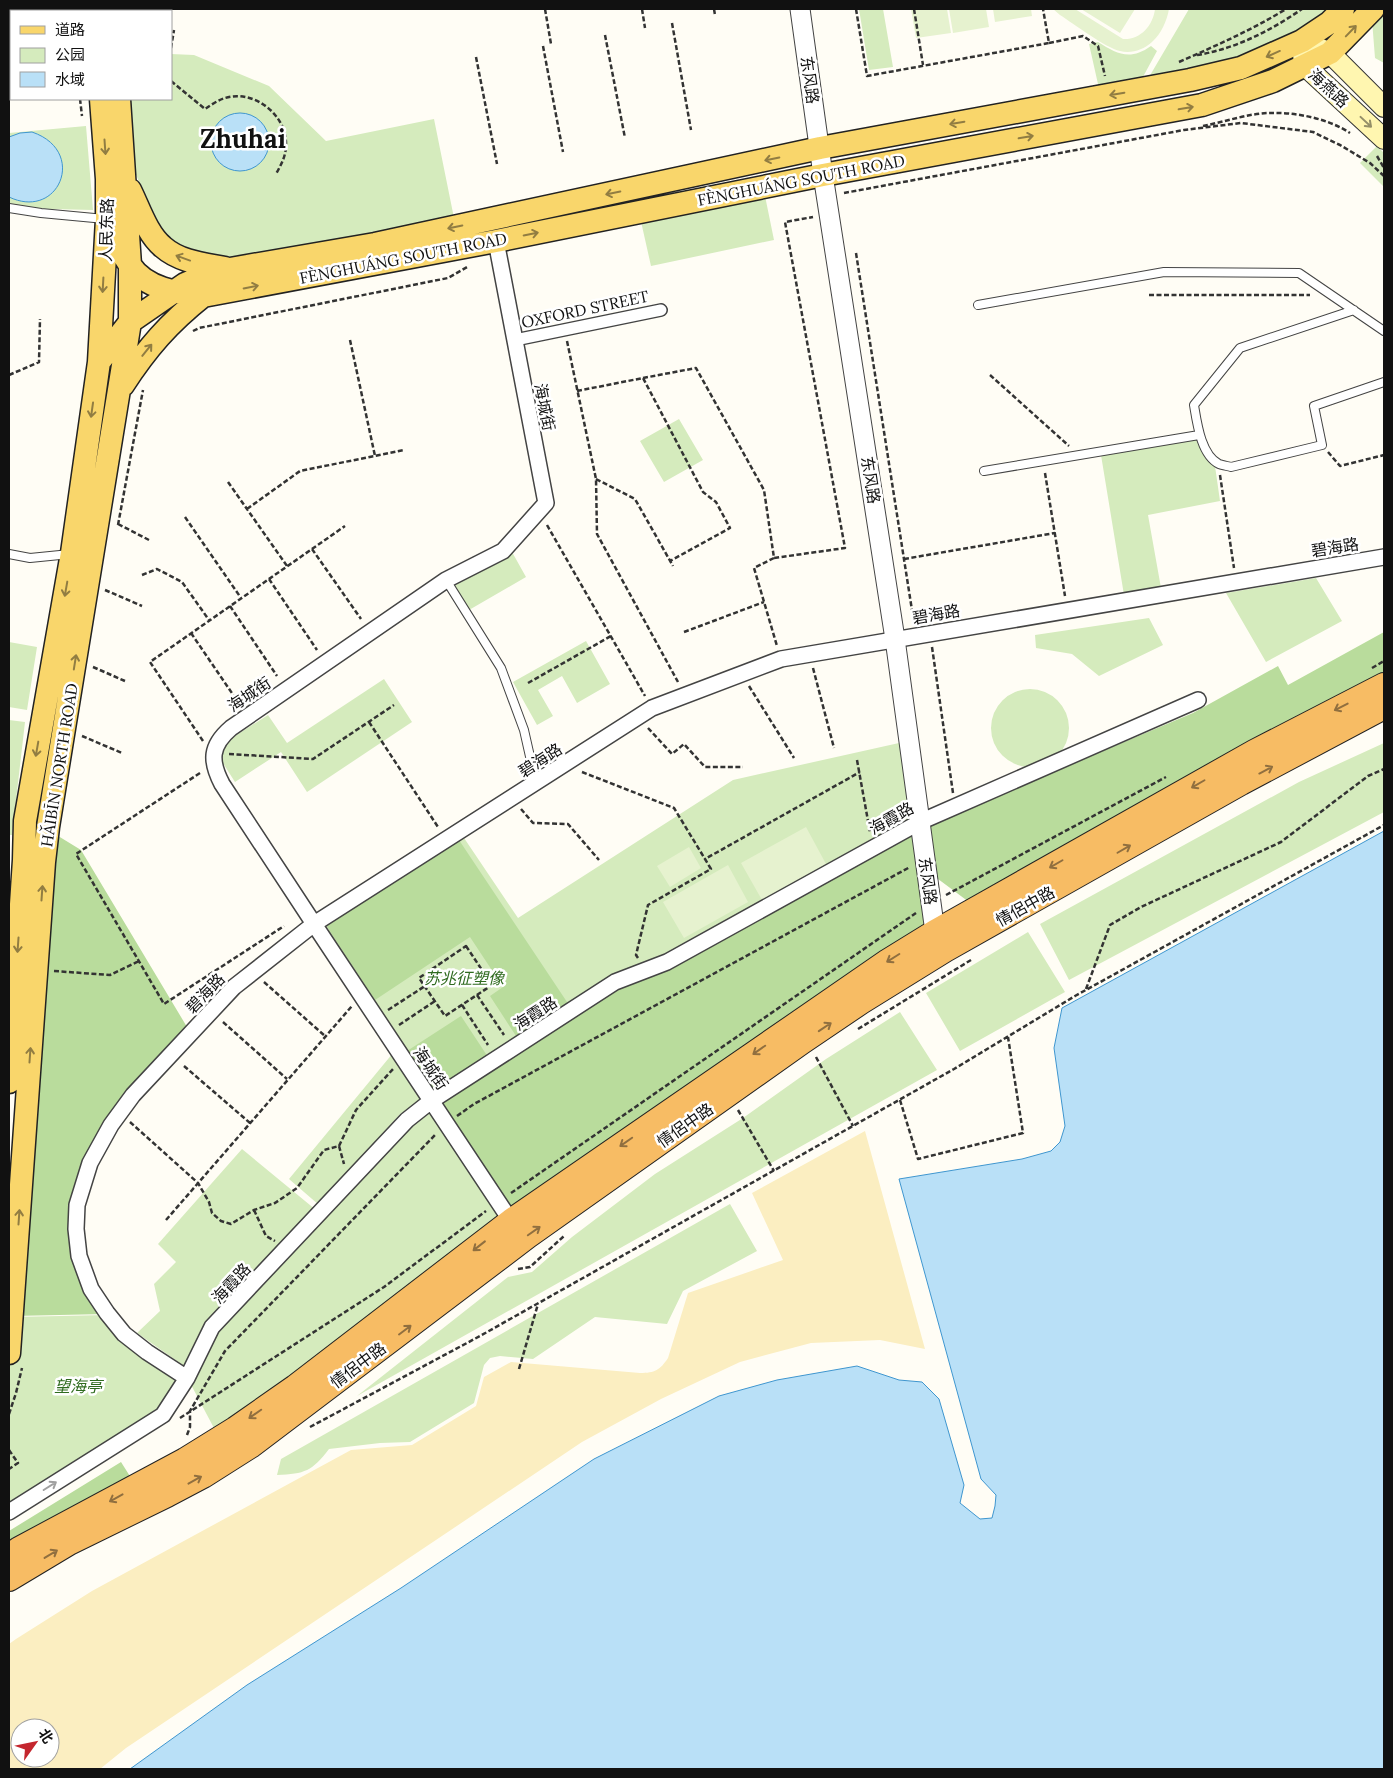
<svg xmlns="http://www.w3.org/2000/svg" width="1393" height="1778" viewBox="0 0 1393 1778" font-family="Lora,'Noto Sans SC',serif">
<rect width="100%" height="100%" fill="#fffdf5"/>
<path fill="#d5ebbd" d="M859,9H883L893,67L869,70Z
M1189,9H1343L1302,41L1142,89Z
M1382,9H1384V63L1375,58L1372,20Z
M1098,42C1117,54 1130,61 1151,46L1157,51L1138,86L1100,93L1089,44Z
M171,54L194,55L269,86L326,141L434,119L454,218L230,261L182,248L159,228L134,170L129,99H171Z
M86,126L93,210L9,208V133Z
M1377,146L1384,153V187L1360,163Z
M764,191L774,240L651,266L640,217Z
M679,419L703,460L664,482L640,441Z
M1197,439L1215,466L1220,501L1148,515L1161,588L1124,595L1101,455Z
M512,552L526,577L469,610L455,585Z
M1316,578L1342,621L1266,662L1226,593Z
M1149,618L1163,645L1099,676L1072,654L1036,648L1035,635Z
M586,641L610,684L577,703L562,676L538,690L553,716L537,725L513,682Z
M9,642L37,647L27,710L9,707Z
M384,679L412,722L307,792L281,752L235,782L221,760L227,741L268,715L287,743Z
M991 728a39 39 0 1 1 78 0a39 39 0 1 1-78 0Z
M9,720L25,722L12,835H9Z
M908,741L919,822L437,1097L328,931L460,832L518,918L733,780Z
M1384,743V812L1069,980L1040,924L1299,782Z
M1028,932L1065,992L960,1051L926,993Z
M900,1012L937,1070L357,1396L508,1277L532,1272L572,1237L655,1174L743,1118L826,1059Z
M393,1053L424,1099L400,1114L319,1205L289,1179Z
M431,1102L510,1221L215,1430L188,1379L213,1328Z
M242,1149L316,1210L209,1323L184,1366L137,1333L160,1311L154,1284L176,1262L158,1244Z
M730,1204L757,1251L683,1291L667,1324L595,1317L533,1359L500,1356L490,1358L484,1365L474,1403L410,1442L380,1443L329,1449C312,1471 305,1474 277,1475L281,1459Z
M107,1315L186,1379L162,1414L9,1515V1375L13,1317Z"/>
<path fill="#b9dc9c" d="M1384,632V683L973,905L934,876L927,825L1193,713L1278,666L1288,685Z
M919,824L934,932L512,1219L432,1101L616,984Z
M50,831L81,850L190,1032L89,1163L78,1256L106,1314L13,1316Z
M457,837L569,1005L518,1039L490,996L503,987L470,937L375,1000L325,924Z
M461,1016L488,1057L433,1092L407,1051Z
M121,1462L138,1489L9,1556V1531Z"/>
<path fill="#fbeec1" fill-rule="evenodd" d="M865,1131L925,1349L880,1340L811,1343L740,1362L661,1399L582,1442L126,1748L100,1769H9V1644L16,1639L92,1591L351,1450L412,1445L476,1406L484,1377L511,1362L640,1373C655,1373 660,1370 668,1358L688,1293L783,1260L752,1193ZM20,1728H50V1758H20Z"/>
<path fill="#e6f2cf" d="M911,9H947L951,33L916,38Z
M949,9H986L989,27L953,33Z
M993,9H1031L1032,16L995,22Z
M1053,9H1075L1123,39C1140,40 1153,26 1155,9H1169C1167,21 1161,34 1152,42C1143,50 1131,54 1120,51C1106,48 1074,24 1060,15Z
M1081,9H1135L1120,33Z
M806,827L826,864L762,900L741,863Z
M689,847L701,868L670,887L657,866Z
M728,865L748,902L684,938L663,902Z"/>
<path fill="#b9e0f7" stroke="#3f96cf" d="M211 142a29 29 0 1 1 58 0a29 29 0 1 1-58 0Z
M32,132C88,151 59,221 9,197V137L20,133Z
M1384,831V1769H130L247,1685L401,1588L594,1459L719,1396L777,1380L857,1366L899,1380L922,1382L939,1399L964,1485L960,1503L980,1519L992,1518L995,1506L996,1495L981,1479L899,1179L1022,1159L1051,1151L1060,1142L1065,1126L1054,1048L1062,1008Z"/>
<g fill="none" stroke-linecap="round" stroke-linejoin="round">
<g stroke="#444" stroke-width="10">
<path id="service" d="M9,208L41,213L105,219
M978,305L1164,272L1299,273L1384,331
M1354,310L1240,348L1194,405C1197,423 1201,455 1219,464C1222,465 1227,466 1231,467L1322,445L1314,406L1384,382
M984,471L1199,435
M9,554L30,558L70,554
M446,580L501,668L524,730L536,783"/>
</g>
<g stroke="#444" stroke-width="14">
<path id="pedestrian" d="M515,340L661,310"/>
</g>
<g stroke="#444" stroke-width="18">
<path id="minor" d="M496,241L546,503L503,551L446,580L231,728C210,746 210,761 222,784L314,924L511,1221
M187,1378L147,1352L124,1334L107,1313L91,1289L79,1256L76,1229L77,1205L90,1163L111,1125L133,1095L234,987L314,924L652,708L781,659L1384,557
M9,1512L163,1415L187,1378L212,1327L407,1120L431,1101L615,982L667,962L920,822L1198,700"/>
</g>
<g stroke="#444" stroke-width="21">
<path id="tertiary" d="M800,9L823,175L895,639L935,932L941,944"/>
</g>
<g stroke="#333" stroke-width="22">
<path id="secondary" d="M1384,107L1330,53L1302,41L1304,65L1384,139"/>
</g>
<g stroke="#222" stroke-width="25">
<path id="primary" d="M94,9V11
M112,9L113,11
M130,190C139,208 147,234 163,247C180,262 204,264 225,268
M107,219C114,234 120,252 130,265C146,289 177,293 203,296L496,241L823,175L1202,105L1273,81L1330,53L1373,9
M99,362L130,322L185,284L199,278L230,269L375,244L820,148L1190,80L1241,68L1302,41L1329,23L1343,9
M123,385C147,348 169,323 203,296
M9,1082L24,860L25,821L72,553L99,362L107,219V179L101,99
M9,1353L44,862L48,827L130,322V265L119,99"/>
</g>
<g stroke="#222" stroke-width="26">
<path id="trunk" d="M9,1556L19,1549L185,1460L235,1429L295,1387L511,1221L888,961L935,932L1254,752L1384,685
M9,1579L69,1543L167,1495L203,1476L252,1445L528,1236L802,1042L861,1002L945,950L1241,783L1384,707"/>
</g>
<path stroke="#333" stroke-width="2.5" stroke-dasharray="5 2.5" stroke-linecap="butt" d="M70,9L71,11
M545,9L551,44
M642,9L645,28
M714,9L715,15
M856,9L867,76L1049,43L1043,9
M914,9L923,65
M672,23L691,130
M605,35L625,138
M1049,43L1083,36L1098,46L1105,76
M543,46L563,152
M171,48L174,30
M1197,55C1235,49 1270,31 1302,9
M476,57L497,164
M1179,62C1217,45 1250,31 1286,9
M171,81L205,109C211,105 218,100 225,98C254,89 287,115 286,145C286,156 281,165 276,174
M80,99L82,116
M1203,126C1224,122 1246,114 1268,113C1295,112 1327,118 1350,133
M1377,156L1384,168
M844,193L1184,130L1241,123L1313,132L1340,145L1370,163L1384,176
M856,253L914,623
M1149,295H1310
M193,331L199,328L448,278L469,266
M350,340L375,456
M567,341L596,479L597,534L678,682
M9,375L39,362L40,319
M990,375L1069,446
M643,378L696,368L764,490L774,558L845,548L785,222L813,217
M577,391L643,378L703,492L716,502L730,528L670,561
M1328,452L1340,466L1384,455
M1045,473L1065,596
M1220,475L1234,568
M596,479L635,499L673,566
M228,482L287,566
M247,509L300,471L404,450
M185,517L241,598
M118,524L149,540
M118,525L143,390
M547,525L645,696
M312,549L361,619
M774,558L754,568L777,646
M904,559L1055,533
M142,575L157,569L182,582L209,620
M269,579L317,650
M105,590L142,606
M230,606L277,676
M684,632L764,602
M191,633L238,702
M932,647L953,793
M93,667L125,681
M813,668L834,748
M1372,668L1384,661
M528,683L611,636
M749,686L794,758
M369,722L438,827
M648,728L672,754L684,744L705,767H743
M82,736L122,753
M203,741L150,662L345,526
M229,754L313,759L394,705
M857,760L870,832
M582,772L674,808L705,859
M200,773L76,854L164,1004L284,926
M521,809L533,823L568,824L599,860
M946,895L1166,777
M466,946L492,985L445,1016L419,978Z
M638,958L636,955L648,905L711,869L705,859L860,772
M54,971L110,975L139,961
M264,982L325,1036
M1086,989L1110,925L1141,907L1281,842L1368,776L1384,769
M477,995L504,1035
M462,1005L488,1045
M388,1010L425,986
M223,1022L287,1079
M399,1025L435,1001
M858,1029L971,960
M816,1057L853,1126
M184,1066L250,1123
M900,1100L918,1159L1023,1133L1008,1037
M738,1110L774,1171
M457,1116L474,1104L910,867
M130,1122L198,1183L209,1202L212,1213L221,1221L231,1224L254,1210L275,1203L297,1188L324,1150L339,1146L356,1110L393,1069
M339,1146L344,1164
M511,1193L916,913
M254,1210L266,1236L275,1241
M166,1220L352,1006
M518,1269L530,1267L564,1236
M519,1369L538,1304
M9,1414L16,1393L22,1368
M180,1418L384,1287L486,1211
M310,1427L480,1336L954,1069L1075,996L1384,825
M187,1435L190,1427V1411L225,1351L436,1134
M9,1450L18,1463L9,1469"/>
<use href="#service" stroke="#fff" stroke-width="8"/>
<use href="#pedestrian" stroke="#fff" stroke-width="11"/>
<use href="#minor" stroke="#fff" stroke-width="15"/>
<use href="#tertiary" stroke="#fff" stroke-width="19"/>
<use href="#secondary" stroke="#fff6b0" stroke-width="20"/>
<use href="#primary" stroke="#f9d66b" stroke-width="22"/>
<use href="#trunk" stroke="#f7bc64" stroke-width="24"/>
</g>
<defs><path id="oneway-shaft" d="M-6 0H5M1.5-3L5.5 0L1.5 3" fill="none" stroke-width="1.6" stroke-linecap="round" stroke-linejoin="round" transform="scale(1.25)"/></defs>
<g stroke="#917d42">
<use href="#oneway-shaft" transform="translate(1351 31) rotate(-46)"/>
<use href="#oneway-shaft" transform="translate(1273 54) rotate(156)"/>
<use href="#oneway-shaft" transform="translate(1117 94) rotate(170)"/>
<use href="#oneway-shaft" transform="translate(1186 108) rotate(-10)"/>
<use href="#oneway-shaft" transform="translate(957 123) rotate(170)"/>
<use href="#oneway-shaft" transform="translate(1026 137) rotate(-10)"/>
<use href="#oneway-shaft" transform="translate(105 147) rotate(86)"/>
<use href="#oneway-shaft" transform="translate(772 159) rotate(168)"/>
<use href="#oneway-shaft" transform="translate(613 193) rotate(168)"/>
<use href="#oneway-shaft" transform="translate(455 227) rotate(168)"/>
<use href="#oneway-shaft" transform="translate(531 234) rotate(-11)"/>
<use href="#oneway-shaft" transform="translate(183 258) rotate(-160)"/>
<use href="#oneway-shaft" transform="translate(103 285) rotate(93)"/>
<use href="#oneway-shaft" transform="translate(251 287) rotate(-11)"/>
<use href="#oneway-shaft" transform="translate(147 350) rotate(-51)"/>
<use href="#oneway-shaft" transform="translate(92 410) rotate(98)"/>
<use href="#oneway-shaft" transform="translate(66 589) rotate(100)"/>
<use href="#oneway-shaft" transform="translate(75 662) rotate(-81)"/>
<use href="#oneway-shaft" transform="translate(37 749) rotate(100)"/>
<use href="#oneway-shaft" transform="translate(42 893) rotate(-86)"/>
<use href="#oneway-shaft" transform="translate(18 945) rotate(94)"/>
<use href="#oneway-shaft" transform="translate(30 1055) rotate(-86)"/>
<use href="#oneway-shaft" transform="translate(19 1217) rotate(-86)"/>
</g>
<use stroke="#948f68" href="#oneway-shaft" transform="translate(1366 122) rotate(43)"/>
<g stroke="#906f3f">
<use href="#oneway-shaft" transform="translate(1341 707) rotate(153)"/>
<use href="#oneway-shaft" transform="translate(1266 770) rotate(-28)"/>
<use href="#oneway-shaft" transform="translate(1198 784) rotate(150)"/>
<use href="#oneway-shaft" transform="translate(1124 849) rotate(-30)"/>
<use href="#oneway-shaft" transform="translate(1056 864) rotate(150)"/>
<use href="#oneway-shaft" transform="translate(893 958) rotate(148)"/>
<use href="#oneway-shaft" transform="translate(825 1027) rotate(-34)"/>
<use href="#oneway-shaft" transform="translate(759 1050) rotate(145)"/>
<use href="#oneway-shaft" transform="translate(626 1142) rotate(145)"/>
<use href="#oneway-shaft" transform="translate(534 1231) rotate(-35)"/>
<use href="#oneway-shaft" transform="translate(479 1246) rotate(142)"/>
<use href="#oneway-shaft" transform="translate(405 1330) rotate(-37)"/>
<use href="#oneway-shaft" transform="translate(255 1414) rotate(145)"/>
<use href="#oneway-shaft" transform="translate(195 1480) rotate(-29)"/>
<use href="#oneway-shaft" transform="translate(116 1498) rotate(151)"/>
<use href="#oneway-shaft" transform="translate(51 1554) rotate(-31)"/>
</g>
<use stroke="#a0a0a0" href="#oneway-shaft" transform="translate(50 1486) rotate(-32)"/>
<g text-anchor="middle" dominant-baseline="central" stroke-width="5" stroke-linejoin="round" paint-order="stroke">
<g font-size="16" fill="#111" stroke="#fff">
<text transform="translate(810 80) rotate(82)">东风路</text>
<text transform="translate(1329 88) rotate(43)">海燕路</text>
<text transform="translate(801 180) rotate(-11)">FÈNGHUÁNG SOUTH ROAD</text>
<text transform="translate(106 230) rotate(-88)">人民东路</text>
<text transform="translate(403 258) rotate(-11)">FÈNGHUÁNG SOUTH ROAD</text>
<text transform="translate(585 309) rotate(-12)">OXFORD STREET</text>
<text transform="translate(545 407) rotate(79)">海城街</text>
<text transform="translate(871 480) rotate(81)">东风路</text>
<text transform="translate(1335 547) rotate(-9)">碧海路</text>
<text transform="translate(936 614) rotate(-10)">碧海路</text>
<text transform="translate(249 694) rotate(-34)">海城街</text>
<text transform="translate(540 760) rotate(-33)">碧海路</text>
<text transform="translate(59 765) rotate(-81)">HǍIBĪN NORTH ROAD</text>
<text transform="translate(891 818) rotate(-29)">海霞路</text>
<text transform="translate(928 881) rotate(82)">东风路</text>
<text transform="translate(1025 906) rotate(-29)">情侶中路</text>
<text transform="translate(205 993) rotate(-46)">碧海路</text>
<text transform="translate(535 1013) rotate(-33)">海霞路</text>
<text transform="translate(431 1068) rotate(56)">海城街</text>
<text transform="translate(685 1125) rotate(-35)">情侶中路</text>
<text transform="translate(231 1283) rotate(-47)">海霞路</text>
<text transform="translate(358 1365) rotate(-37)">情侶中路</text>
</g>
<g font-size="16" font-style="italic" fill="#2f6b1f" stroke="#fff">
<text x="464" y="978">苏兆征塑像</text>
<text x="78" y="1386">望海亭</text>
</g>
<g font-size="26" font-weight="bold" fill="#111" stroke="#fff">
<text x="243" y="138">Zhuhai</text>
</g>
</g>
<rect width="1393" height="1778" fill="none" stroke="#111111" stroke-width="20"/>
<rect x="10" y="10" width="162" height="90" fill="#ffffff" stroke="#a0a0a0"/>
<rect x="20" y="26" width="25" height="8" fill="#f9d66b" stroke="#a0a0a0"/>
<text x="55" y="35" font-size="15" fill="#111111">道路</text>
<rect x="20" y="48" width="25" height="15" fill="#d5ebbd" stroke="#a0a0a0"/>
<text x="55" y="60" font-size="15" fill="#111111">公园</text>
<rect x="20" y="72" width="25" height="15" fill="#b9e0f7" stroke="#a0a0a0"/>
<text x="55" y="85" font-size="15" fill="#111111">水域</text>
<g transform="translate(35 1743) rotate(57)"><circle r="24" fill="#ffffff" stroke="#a0a0a0"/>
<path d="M0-4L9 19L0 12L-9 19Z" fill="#c4262e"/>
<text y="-8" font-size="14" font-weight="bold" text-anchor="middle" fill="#111111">北</text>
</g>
</svg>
